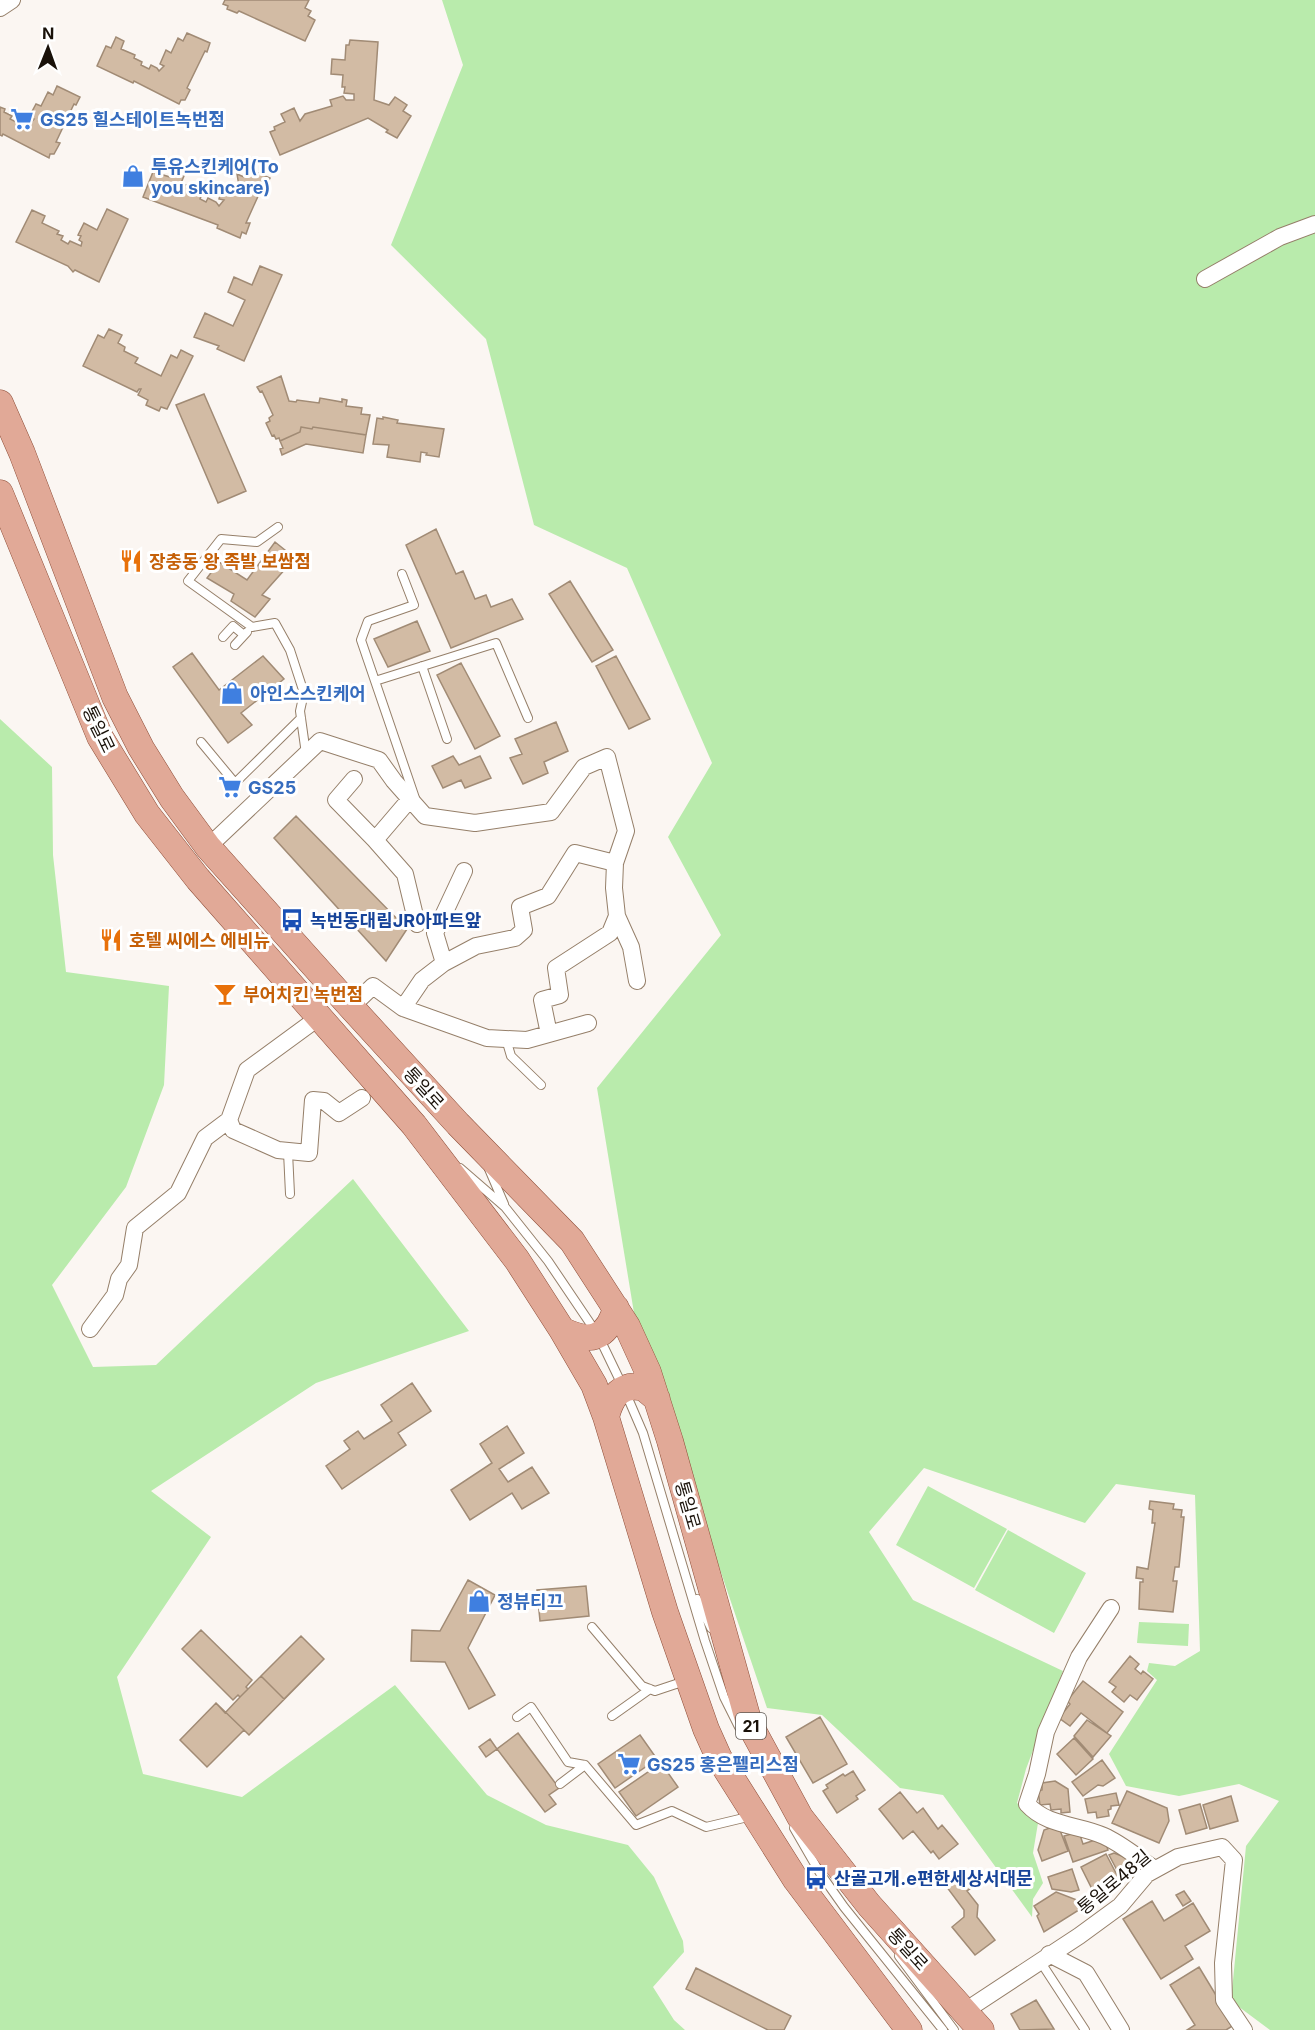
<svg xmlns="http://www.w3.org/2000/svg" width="1315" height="2030" viewBox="0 0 1315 2030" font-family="Inter,'Noto Sans KR',sans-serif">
<rect width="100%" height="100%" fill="#fbf6f2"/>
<path fill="#b9ebac" d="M442,0H1315V2030H1270L1231,2001L1246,1846L1279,1801L1239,1784L1179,1796L1126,1786L1109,1754L1157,1680L1147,1671L1149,1663L1175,1666L1200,1651L1195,1495L1116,1484L1085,1523L924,1468L869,1532L913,1600L1063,1671L1026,1769L1017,1803L1038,1823L1033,1853L1043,1883L1033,1899L1032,1917L943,1795L900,1788L822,1715L767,1708L635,1319L597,1088L721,935L668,837L712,763L627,568L534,525L486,339L391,245L463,65Z
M0,719L52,767L53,855L66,972L169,986L164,1085L126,1187L52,1285L93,1367L156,1365L353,1179L469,1331L316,1383L151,1491L211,1537L117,1677L143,1774L242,1797L395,1685L487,1795L546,1825L628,1845L654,1877L683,1941L684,1952L653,1987L674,2020L685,2030H0Z
M928,1486L1007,1529L974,1588L896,1545Z
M1008,1530L1086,1573L1054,1633L975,1590Z
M1139,1622L1189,1624L1188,1646L1137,1643Z"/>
<path fill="#d2bba4" stroke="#a18b75" stroke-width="1.5" d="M225,0H309L305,8L311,11L308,16L315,20L305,41L239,11L237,13L227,9L228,6L223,4Z
M187,33L210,43L207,52L205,51L187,88L190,90L185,100H181L179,104L134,81L133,83L97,66L106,46L111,48L116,37L124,41L121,49L135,55L134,58L142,62L141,65L149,69L151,65L157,68L159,71L164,66L160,64L166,50L171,53L178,38L183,41Z
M350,40L378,42L374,100L389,105L395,97L407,105L403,111L411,116L397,138L386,132L388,130L368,118L280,155L270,132L275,130L274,127L285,122L281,114L294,108L300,121L305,114L332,106L330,100L343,96L346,100H354V94L344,93L345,87H342L343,75L331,74L332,59L345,60L346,45H349Z
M57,86L80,97L76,105L74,104L56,142L60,143L54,154H50L49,158L3,134L2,136L0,135V107L5,109L4,112L12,116L10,119L18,123L20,118L27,122L29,125L34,119L29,117L36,104L41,106L48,92L53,95Z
M248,168L270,178L267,184L264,183L246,223H250L246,234L242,232L240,238L217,228L218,225L143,197L153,172L170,177L172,171L184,176L181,183L198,190L197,192L202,194L200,199L206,202L208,198L216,202L219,206L224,200L219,199L223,185L237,191L239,186L237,174L244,177Z
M107,209L128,219L99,282L75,270L73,272L68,266L16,242L32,210L45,216L42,223L59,231L57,234L63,236L61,240L68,244L70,241L81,246L82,242L79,240L81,236L78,235L84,223L97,230Z
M260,266L282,275L244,361L217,349L219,346L194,337L205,313L233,326L245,300L228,292L234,277L252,285Z
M109,329L122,335L118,343L125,347L124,351L138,358L135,363L161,376L171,355L177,358L181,350L193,356L167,409L161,407L159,411L146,405L148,400L138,395L141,389H139L137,392L83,366L98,335L104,338Z
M281,376L289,401L296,402L297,400L319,403L320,398L342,402V399L347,400L346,406L362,408L361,414L370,415L366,435L313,427L312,429L301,427L300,432L280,441L279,438L276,439L274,435L272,436L266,423L270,421L269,418L273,415L262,391L260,392L257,387Z
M204,394L246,491L218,503L176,405Z
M383,417L398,420L397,423L444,429L439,457L426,455L427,453L421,452L420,462L387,457L389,445L373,444L377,418L383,419Z
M301,427L312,429L313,427L366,435L363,453L306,444L282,455L280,449L283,448L280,441L300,432Z
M436,529L456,574L463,571L475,599L486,595L491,607L512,599L523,619L451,648L406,545Z
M275,542L295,558L262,595L270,599L255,617L231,601L234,594L207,578L219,562L247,580Z
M570,581L613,650L592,662L549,594Z
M417,621L430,651L388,667L374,639Z
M192,653L219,690L263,656L284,679L241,713L252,725L228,743L173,667Z
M616,656L650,719L629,729L596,666Z
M461,663L500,736L475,749L437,675Z
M556,722L568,751L544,762L548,773L523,784L510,758L522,754L515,739Z
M453,756L459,765L480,756L491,778L465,788L461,780L443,788L432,766Z
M296,816L407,929L386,961L274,838Z
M412,1383L431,1411L398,1433L406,1445L342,1489L326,1466L350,1449L344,1441L358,1431L364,1439L392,1421L381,1405Z
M507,1426L524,1453L499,1469L508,1482L532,1467L549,1493L522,1509L512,1493L470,1520L451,1490L492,1463L480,1444Z
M1150,1501L1174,1504L1173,1509L1182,1510L1181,1517H1184L1179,1567H1175L1173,1581H1177L1173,1612L1139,1609L1140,1582H1143V1579L1136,1578L1137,1567L1148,1569L1155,1523H1152L1153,1510L1149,1509Z
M468,1580L495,1595L468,1648L495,1695L469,1709L445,1662L411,1661L412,1630L440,1631Z
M586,1586L589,1616L540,1621L537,1590Z
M201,1630L252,1680L246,1687L248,1689L301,1636L324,1659L249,1735L244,1730L207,1767L180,1740L216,1703L225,1713L240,1697L238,1695L233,1700L182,1649Z
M201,1630L252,1680L246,1687L248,1689L240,1697L238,1695L233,1700L182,1649Z
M301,1636L324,1659L284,1699L261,1676Z
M1130,1656L1139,1664L1135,1669L1141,1674L1143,1671L1153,1679L1137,1700L1130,1695L1124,1702L1112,1692L1116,1687L1109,1682Z
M1083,1681L1123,1712L1107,1733L1081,1713L1070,1726L1059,1718L1070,1704L1067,1701Z
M216,1703L244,1730L207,1767L180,1740Z
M820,1717L847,1764L813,1783L786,1737Z
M1087,1720L1111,1736L1093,1757L1074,1736Z
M518,1733L559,1788L549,1795L556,1804L545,1812L497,1749Z
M640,1735L657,1759L615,1788L598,1764Z
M1074,1738L1093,1759L1076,1775L1057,1754Z
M490,1739L497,1749L486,1757L479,1747Z
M1102,1760L1115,1778L1103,1786L1098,1785L1083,1796L1072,1782Z
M661,1763L678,1787L636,1816L619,1792Z
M853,1771L865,1790L856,1796L858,1799L837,1813L823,1791L828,1788L826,1785L843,1774L845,1776Z
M1055,1781L1068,1789L1070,1812L1061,1813V1809L1051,1810L1050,1804L1040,1805L1038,1791L1042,1790V1783Z
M1127,1791L1167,1808L1169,1821L1159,1843L1112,1823Z
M900,1792L917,1813L923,1808L938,1829L942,1825L958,1844L939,1859L933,1851L931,1853L913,1831L903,1839L879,1809Z
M1116,1793L1119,1805L1111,1806V1809L1108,1810L1109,1816L1097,1818L1096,1812L1088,1813L1085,1799Z
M1231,1796L1238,1821L1210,1829L1203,1805Z
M1200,1804L1207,1828L1186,1834L1179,1810Z
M1058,1825L1068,1851L1042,1861L1038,1850L1044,1830Z
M1079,1832L1083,1844L1104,1837L1108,1850L1073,1862L1064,1836Z
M1114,1853L1127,1858L1130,1865L1126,1868L1127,1870L1119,1874L1109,1855Z
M1106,1854L1119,1879V1885L1105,1891L1106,1892L1096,1897L1081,1867Z
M1072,1869L1079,1890L1071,1892L1052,1889L1048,1877Z
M958,1871L971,1888L967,1891L978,1905L977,1917L995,1940L975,1955L952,1927L964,1917V1910L943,1882Z
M1184,1891L1191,1901L1183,1906L1176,1895Z
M1056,1892L1077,1900L1082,1908L1044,1932L1037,1916L1039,1914L1034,1906Z
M1152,1901L1164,1921L1193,1903L1210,1931L1185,1946L1193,1959L1161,1979L1123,1919Z
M1199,1967L1234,2025L1226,2030H1187L1195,2025L1170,1985Z
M696,1968L791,2016L784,2030H768L686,1989Z
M1036,2000L1054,2029L1020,2030L1011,2014Z"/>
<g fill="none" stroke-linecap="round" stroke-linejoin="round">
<g stroke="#957f69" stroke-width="10">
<path id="service" d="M278,527L257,542L221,539L188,581L252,627L275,623L290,650L304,693L300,711L306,754
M402,574L414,605L368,621L361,640L415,798
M223,637L233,626L244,635
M235,645L247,632
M422,666L447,739
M375,681L496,643L528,718
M201,742L235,783L301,718
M506,1039L511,1056L541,1085
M288,1152L290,1194
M460,1168L505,1207L548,1261L598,1335L624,1389L643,1433L705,1641L724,1697L739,1727
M489,1169L504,1204
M697,1599L711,1628
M592,1627L642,1686L655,1691L685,1681
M612,1716L650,1689
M517,1717L531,1707L568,1762L585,1765L636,1825L672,1811L706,1827L752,1816
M560,1784L585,1765
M794,1828L820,1873L844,1907L943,2030
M899,1956L954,2030
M1040,1961L1085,2030"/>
</g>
<g stroke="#957f69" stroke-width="18">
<path id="minor" d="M0,8L12,0
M1205,279L1280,237L1315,224
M354,779L336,800L375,840L410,799
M375,840L405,874L417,924
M208,847L320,741L379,760L394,781L425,816L475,823L551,812L584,767L607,757L626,831L615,863L614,888L617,916L631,947L637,981
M444,963L435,933L464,871
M351,1007L373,986L403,1008L487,1038L527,1040L588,1023
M403,1008L422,980L444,963L476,946L515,938L524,930L520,907L548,896L575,853L615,863
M549,1034L542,1000L560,995L556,968L610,933L617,916
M229,1120L233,1130L278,1150L309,1153L313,1100L324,1101L339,1113L362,1098
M90,1329L115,1295L119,1279L129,1265L135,1228L178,1193L205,1138L229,1120L247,1070L318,1018
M1111,1608L1079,1657L1046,1732L1037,1774L1027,1804C1048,1827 1078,1824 1104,1836C1122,1844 1139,1859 1155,1869
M1049,1954L1086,1973L1121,2030
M965,2011L1079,1936L1120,1906L1147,1874L1178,1857L1222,1847L1234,1860L1223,1963L1224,2000L1244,2030"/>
</g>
<g stroke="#8e4e38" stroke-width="27">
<path id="primary" d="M0,403L22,453L115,697L141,748L172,798L208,847L351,1007L458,1124L572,1241L627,1326L648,1372L670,1441L749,1723L800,1817L869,1905L981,2030
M0,493L100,737L147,814L198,879L414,1125L517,1260L562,1330L594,1385L606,1417L665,1612L706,1729L719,1758L796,1880L909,2030
M562,1330C590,1344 607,1339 616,1308
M606,1417C611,1397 621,1382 644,1388L657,1399"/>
</g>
<use href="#service" stroke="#fff" stroke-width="8"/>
<use href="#minor" stroke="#fff" stroke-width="16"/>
<use href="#primary" stroke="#e1a997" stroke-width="26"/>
</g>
<defs>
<g id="supermarket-bare" transform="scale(1.8)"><path d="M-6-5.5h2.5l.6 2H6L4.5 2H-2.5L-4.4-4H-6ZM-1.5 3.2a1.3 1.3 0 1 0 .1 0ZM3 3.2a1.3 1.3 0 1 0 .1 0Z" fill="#3f7fe0" stroke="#fff" stroke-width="2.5" paint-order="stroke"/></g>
<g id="shop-bare" transform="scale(1.8)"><path d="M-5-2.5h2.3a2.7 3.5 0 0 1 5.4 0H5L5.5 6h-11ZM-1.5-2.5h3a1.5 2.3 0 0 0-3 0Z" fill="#3f7fe0" stroke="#fff" stroke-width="2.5" paint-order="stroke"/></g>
<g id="restaurant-bare" transform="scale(1.8)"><path d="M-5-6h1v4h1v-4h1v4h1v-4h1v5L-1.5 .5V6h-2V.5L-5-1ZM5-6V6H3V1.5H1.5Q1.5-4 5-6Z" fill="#e8710a" stroke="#fff" stroke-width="2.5" paint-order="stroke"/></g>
<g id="bus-bare" transform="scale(1.8)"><path d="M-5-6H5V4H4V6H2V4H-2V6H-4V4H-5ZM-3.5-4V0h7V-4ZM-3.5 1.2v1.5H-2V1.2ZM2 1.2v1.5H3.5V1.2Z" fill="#1a4fb4" stroke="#fff" stroke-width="2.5" paint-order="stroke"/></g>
<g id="bar-bare" transform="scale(1.8)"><path d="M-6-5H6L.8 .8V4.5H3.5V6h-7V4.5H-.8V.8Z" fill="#e8710a" stroke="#fff" stroke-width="2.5" paint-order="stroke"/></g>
</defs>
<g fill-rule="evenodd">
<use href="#supermarket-bare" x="22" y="119"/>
<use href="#shop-bare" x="133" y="176"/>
<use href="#restaurant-bare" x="131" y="561"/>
<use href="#shop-bare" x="232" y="693"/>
<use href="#supermarket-bare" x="230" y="787"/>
<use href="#bus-bare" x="292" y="920"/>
<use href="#restaurant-bare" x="111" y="940"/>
<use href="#bar-bare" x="225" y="994"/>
<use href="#shop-bare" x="479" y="1601"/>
<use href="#supermarket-bare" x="629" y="1764"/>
<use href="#bus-bare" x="816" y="1878"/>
</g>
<g text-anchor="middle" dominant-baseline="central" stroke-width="6" stroke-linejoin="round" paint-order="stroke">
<rect fill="#fff" stroke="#5e5853" stroke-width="1.5" x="736" y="1713" width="30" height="26" rx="4.5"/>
<g font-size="16" font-weight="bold" fill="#191109">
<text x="751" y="1726">21</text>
</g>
<g font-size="18" font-weight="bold" fill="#366cbe" stroke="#fff" text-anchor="start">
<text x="40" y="119">GS25 힐스테이트녹번점</text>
<text x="151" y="166">투유스킨케어(To<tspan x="151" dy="21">you skincare)</tspan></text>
<text x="250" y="693">아인스스킨케어</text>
<text x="248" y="787">GS25</text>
<text x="497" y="1601">정뷰티끄</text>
<text x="647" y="1764">GS25 홍은펠리스점</text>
</g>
<g font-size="18" font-weight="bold" fill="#c56008" stroke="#fff" text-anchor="start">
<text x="149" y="561">장충동 왕 족발 보쌈점</text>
<text x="129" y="940">호텔 씨에스 에비뉴</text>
<text x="243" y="994">부어치킨 녹번점</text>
</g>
<g font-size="18" fill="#191109" stroke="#fff">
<text transform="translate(99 729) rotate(64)">통일로</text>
<text transform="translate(424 1088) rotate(48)">통일로</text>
<text transform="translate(688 1505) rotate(74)">통일로</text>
<text transform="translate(1114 1882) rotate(-40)">통일로48길</text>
<text transform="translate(908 1949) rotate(48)">통일로</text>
</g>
<g font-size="18" font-weight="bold" fill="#164399" stroke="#fff" text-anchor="start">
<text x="310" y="920">녹번동대림JR아파트앞</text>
<text x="834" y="1878">산골고개.e편한세상서대문</text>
</g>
</g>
<g transform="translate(48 48) rotate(1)" stroke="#ffffff" stroke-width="4.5" paint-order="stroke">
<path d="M0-4.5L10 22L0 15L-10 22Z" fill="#191109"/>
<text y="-9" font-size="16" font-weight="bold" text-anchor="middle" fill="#191109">N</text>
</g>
</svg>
